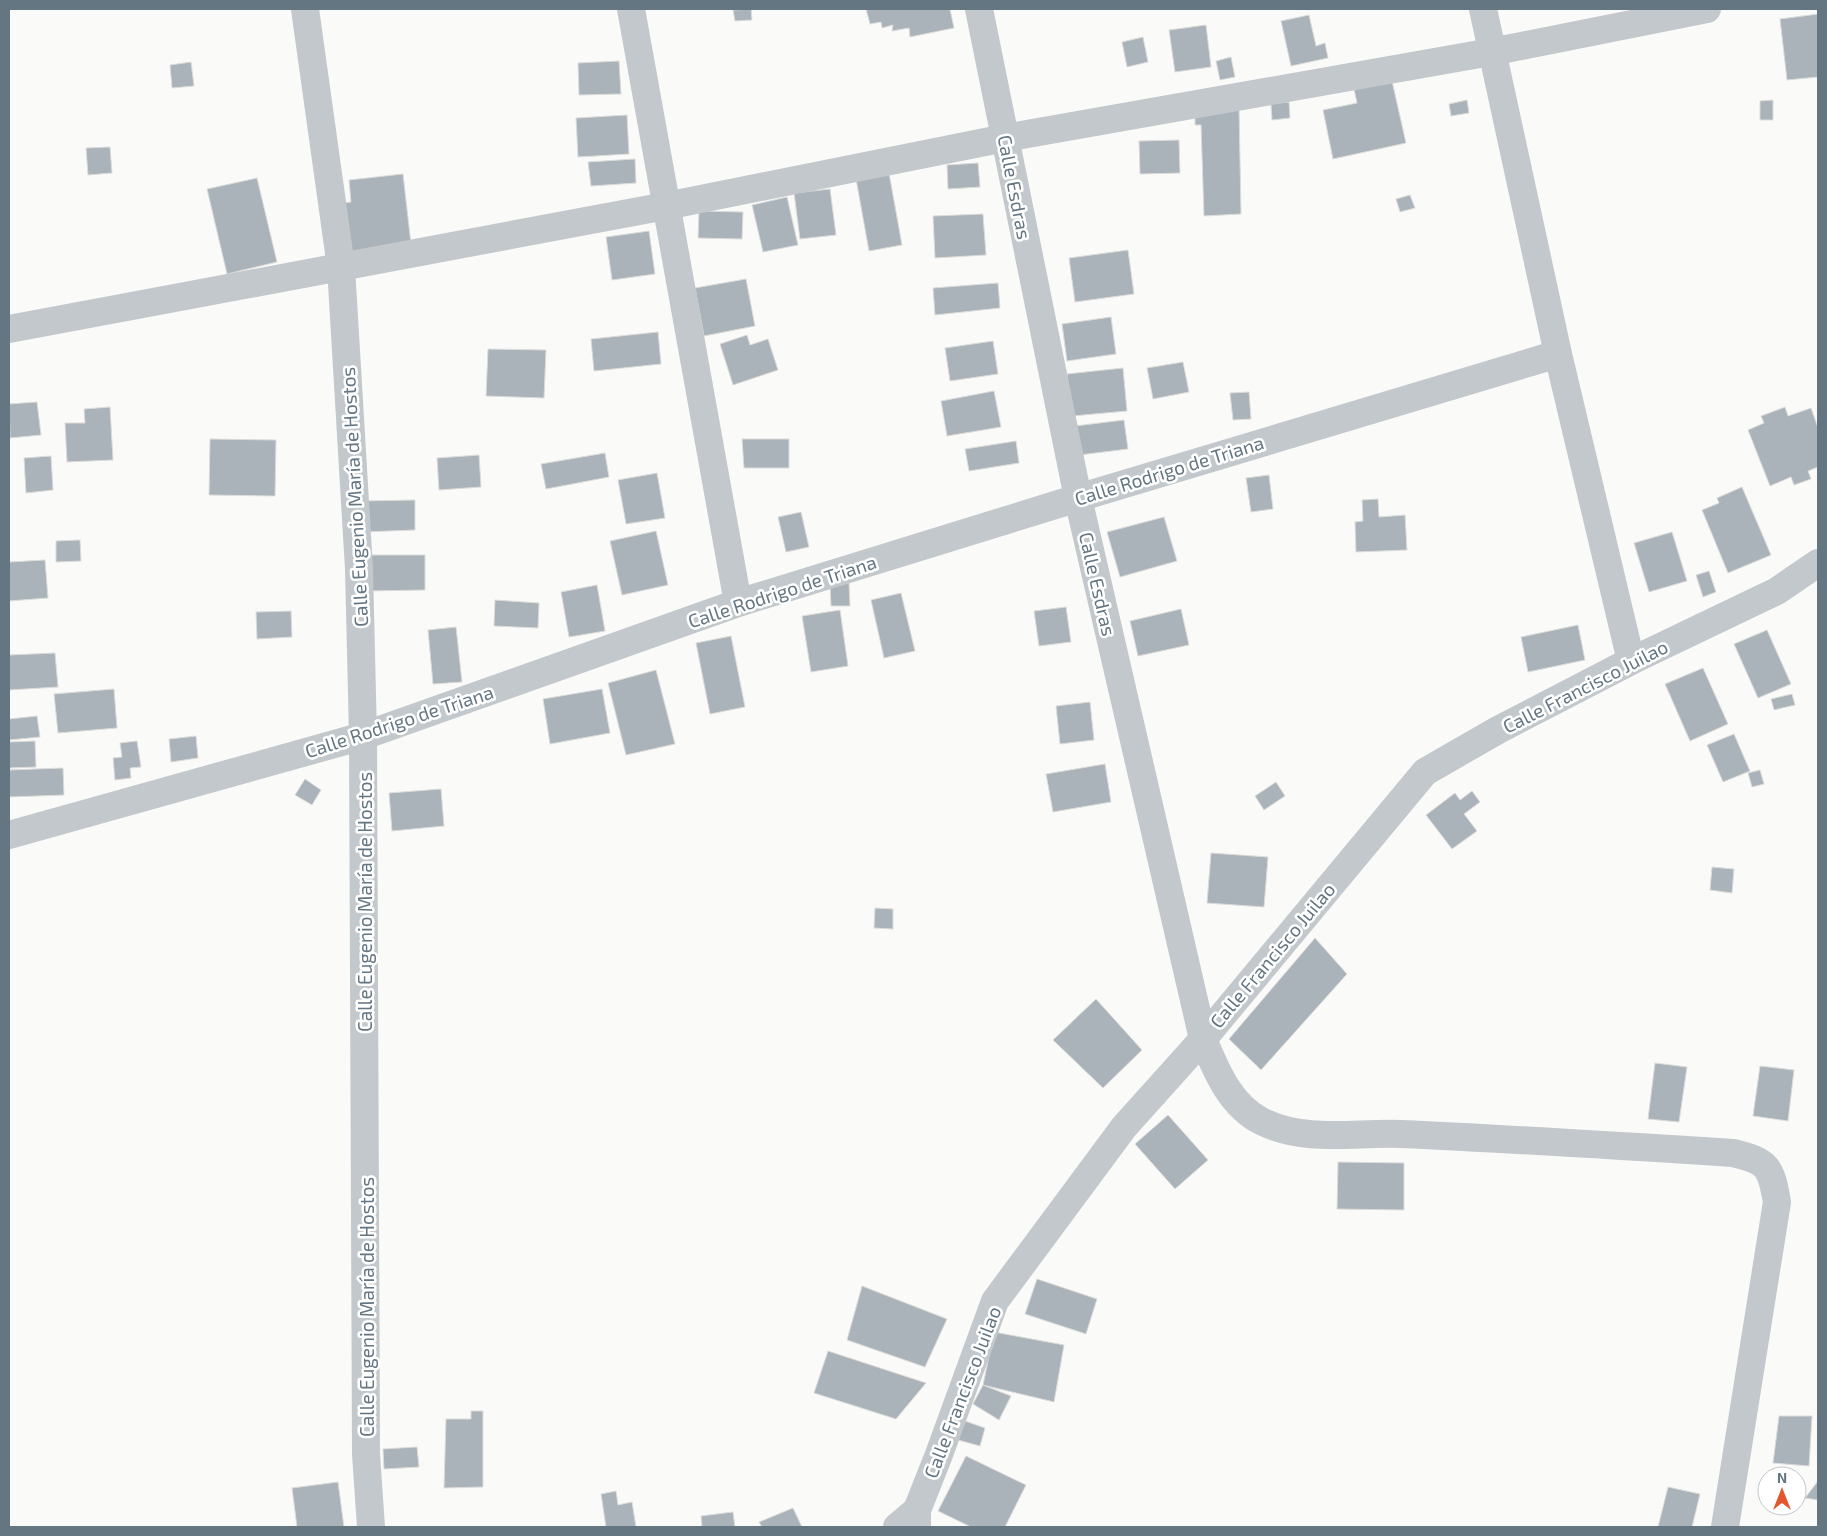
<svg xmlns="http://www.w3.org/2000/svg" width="1827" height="1536" viewBox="0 0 1827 1536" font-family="'Exo 2',sans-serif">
<rect width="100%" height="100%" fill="#fafaf8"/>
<path fill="#aab3b9" stroke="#dcdcda" d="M751,9L752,20L735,21L733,10Z
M866,9H950L954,28L910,37L909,28L892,31L893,25L882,28L881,22L870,24Z
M1818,14V77L1787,80L1780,19Z
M1309,15L1316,46L1325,43L1328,58L1291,66L1281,21Z
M1206,25L1211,67L1175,72L1169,30Z
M1143,37L1148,62L1127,67L1122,42Z
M1231,57L1235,77L1220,80L1216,61Z
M619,61L621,94L579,95L578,63Z
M191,62L194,86L172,88L170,65Z
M1392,81L1406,143L1333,159L1323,110L1357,103L1354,89Z
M1467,100L1469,113L1451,116L1449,104Z
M1773,100V120H1760V101Z
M1289,102L1290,118L1272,120L1271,104Z
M1239,106L1241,214L1204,216L1201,125H1195V114Z
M627,115L629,154L578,157L576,118Z
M1179,140L1180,173L1140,174L1139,141Z
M110,147L112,173L88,175L86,148Z
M635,159L636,183L591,186L588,162Z
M978,163L980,187L948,189L947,165Z
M889,173L902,245L869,251L856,179Z
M403,174L411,244L350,252L343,203L351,202L349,180Z
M257,178L277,262L227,274L207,189Z
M830,189L836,235L800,239L794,193Z
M1410,195L1415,208L1400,212L1396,199Z
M787,197L798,245L763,252L752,205Z
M699,211L743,212L742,239L698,238Z
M983,214L986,255L935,258L933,216Z
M649,231L655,274L612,280L606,237Z
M1128,250L1134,294L1075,302L1069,258Z
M746,279L755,326L704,336L695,288Z
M998,283L1000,308L935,315L933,288Z
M1111,317L1116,354L1067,361L1062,324Z
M658,332L661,364L594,371L591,339Z
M747,335L750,345L768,339L778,370L733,385L720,344Z
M993,341L998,374L950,381L945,348Z
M488,349L546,350L544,398L486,396Z
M1183,362L1189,392L1153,399L1147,368Z
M1123,368L1127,411L1072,416L1067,374Z
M994,391L1001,427L947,436L941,401Z
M1249,392L1251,419L1233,420L1230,393Z
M37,402L41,435L10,438L9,404Z
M110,407L113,460L67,462L65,423H85L84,409Z
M1785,407L1788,416L1811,408L1818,428V467L1808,471L1811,479L1794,485L1791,477L1770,486L1748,430L1764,423L1761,416Z
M1124,420L1128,449L1079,455L1075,426Z
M210,439L276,440L275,496L209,495Z
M742,439H789V468H744Z
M1016,441L1019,463L969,471L965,449Z
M605,453L609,477L546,489L541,464Z
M479,455L481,487L439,490L437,458Z
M51,456L53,490L26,493L24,458Z
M657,473L665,518L626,524L618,480Z
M1269,475L1273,509L1251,512L1246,478Z
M1742,487L1771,555L1728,573L1702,510L1719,503L1717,498Z
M1378,499L1379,517L1405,515L1407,550L1356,552L1355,522L1363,521L1362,500Z
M415,500V530L362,532L361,501Z
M801,512L809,547L786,552L778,517Z
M1164,517L1177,561L1120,577L1107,532Z
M656,531L668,585L622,595L610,541Z
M1672,532L1687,581L1649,592L1634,543Z
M80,540L81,561L56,562V541Z
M365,555H425V590L366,591Z
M45,560L48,598L9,601V562Z
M1709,571L1716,592L1703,597L1696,575Z
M849,583L850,606H831L830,584Z
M597,585L605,631L569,637L561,592Z
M901,593L915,651L884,658L871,600Z
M495,600L539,603L538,628L494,626Z
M1066,607L1071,642L1039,646L1034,611Z
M1181,609L1189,645L1138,656L1130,621Z
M840,610L848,666L811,672L802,616Z
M291,611L292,637L257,639L256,612Z
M1578,625L1585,660L1528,672L1521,637Z
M456,627L462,682L433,684L428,630Z
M1767,630L1791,684L1758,698L1734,644Z
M731,636L745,707L710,714L696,643Z
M55,653L58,687L9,690V655Z
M1703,668L1728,724L1690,741L1665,684Z
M656,670L675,744L626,755L608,683Z
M114,689L117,728L58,733L54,694Z
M602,689L610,733L550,744L543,699Z
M1792,694L1795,705L1774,710L1771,699Z
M1090,702L1094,740L1060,744L1056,706Z
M37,716L40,737L9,740V719Z
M1734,734L1750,771L1723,782L1707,745Z
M196,736L198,758L171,762L169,739Z
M35,741L36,767L9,768V742Z
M137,741L141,767L130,768L131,778L115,780L113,758L122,757L120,743Z
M1105,764L1111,802L1053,812L1046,774Z
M63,768L64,795L9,797V770Z
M1760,770L1764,784L1752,787L1748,773Z
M305,779L321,790L312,805L295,795Z
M1276,782L1285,796L1264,810L1255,796Z
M441,789L444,826L392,831L389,793Z
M1472,791L1480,802L1464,814L1477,831L1452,849L1426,815L1455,793L1460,800Z
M1211,853L1268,857L1264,907L1207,903Z
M1712,867L1734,869L1732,893L1710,890Z
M875,908L893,909V929L874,928Z
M1315,938L1347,974L1261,1070L1229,1039Z
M1096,999L1142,1050L1103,1088L1053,1040Z
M1655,1063L1687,1067L1679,1122L1648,1119Z
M1760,1066L1794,1070L1788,1121L1753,1116Z
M1168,1115L1208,1160L1175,1189L1135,1144Z
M1338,1162L1404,1163V1210L1337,1209Z
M1037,1279L1097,1299L1086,1334L1025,1314Z
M862,1286L947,1319L925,1367L847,1340Z
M994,1332L1064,1345L1054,1402L983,1385Z
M828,1351L926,1383L896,1419L814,1393Z
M983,1385L1011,1396L999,1420L973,1404Z
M471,1411H483V1487L444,1488L446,1419H471Z
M1779,1416H1812L1809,1466L1773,1463Z
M965,1421L985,1428L980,1446L958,1440Z
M417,1447L419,1467L384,1469L383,1449Z
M966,1456L1026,1485L1005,1527H971L938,1511Z
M1818,1481V1500L1805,1498Z
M338,1482L344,1527H297L292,1488Z
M1668,1487L1700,1494L1692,1527H1658Z
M616,1491L618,1505L632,1502L636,1527H606L601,1494Z
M793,1508L802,1527H762L759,1522Z
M733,1512L735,1527H702L701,1516Z"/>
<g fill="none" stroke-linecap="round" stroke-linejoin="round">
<path stroke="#c3c8cc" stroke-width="28" d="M305,9L341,267L359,569L363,736L366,1454L371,1527
M631,9L738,603
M979,9L1078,498L1203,1039C1216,1070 1230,1106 1263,1122C1306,1143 1356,1132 1401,1134C1512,1139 1623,1146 1733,1153C1768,1161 1771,1167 1777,1202L1725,1527
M1483,9L1558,354L1631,661
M9,329L666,206L1005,138L1491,52L1707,9
M9,835L363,736L738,603L1078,498L1558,354
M897,1527L917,1510"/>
<path stroke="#c3c8cc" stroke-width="28" d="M917,1527V1510L938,1457L995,1301L1124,1127L1203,1039L1425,772L1498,730L1631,661L1777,591L1818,563"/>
</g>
<g text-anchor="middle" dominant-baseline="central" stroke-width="5" stroke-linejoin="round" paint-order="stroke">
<g font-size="19" fill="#657683" stroke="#fff">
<text transform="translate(1015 187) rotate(79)">Calle Esdras</text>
<text transform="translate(1169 470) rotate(-17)">Calle Rodrigo de Triana</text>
<text transform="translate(354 497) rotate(-93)">Calle Eugenio María de Hostos</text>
<text transform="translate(1098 584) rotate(77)">Calle Esdras</text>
<text transform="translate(782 591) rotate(-18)">Calle Rodrigo de Triana</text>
<text transform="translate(1585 686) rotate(-27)">Calle Francisco Juilao</text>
<text transform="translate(399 721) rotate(-18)">Calle Rodrigo de Triana</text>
<text transform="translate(364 902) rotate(-90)">Calle Eugenio María de Hostos</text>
<text transform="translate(1272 955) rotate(-50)">Calle Francisco Juilao</text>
<text transform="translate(366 1307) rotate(-90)">Calle Eugenio María de Hostos</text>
<text transform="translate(962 1392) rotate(-69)">Calle Francisco Juilao</text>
</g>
</g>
<rect width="1827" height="1536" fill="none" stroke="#657683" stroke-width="20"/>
<g transform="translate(1782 1491)"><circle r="24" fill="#ffffff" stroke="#c1c8cd"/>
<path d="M0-4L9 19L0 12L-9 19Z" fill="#e4572e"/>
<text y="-8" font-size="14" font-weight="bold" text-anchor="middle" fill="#657683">N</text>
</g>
</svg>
